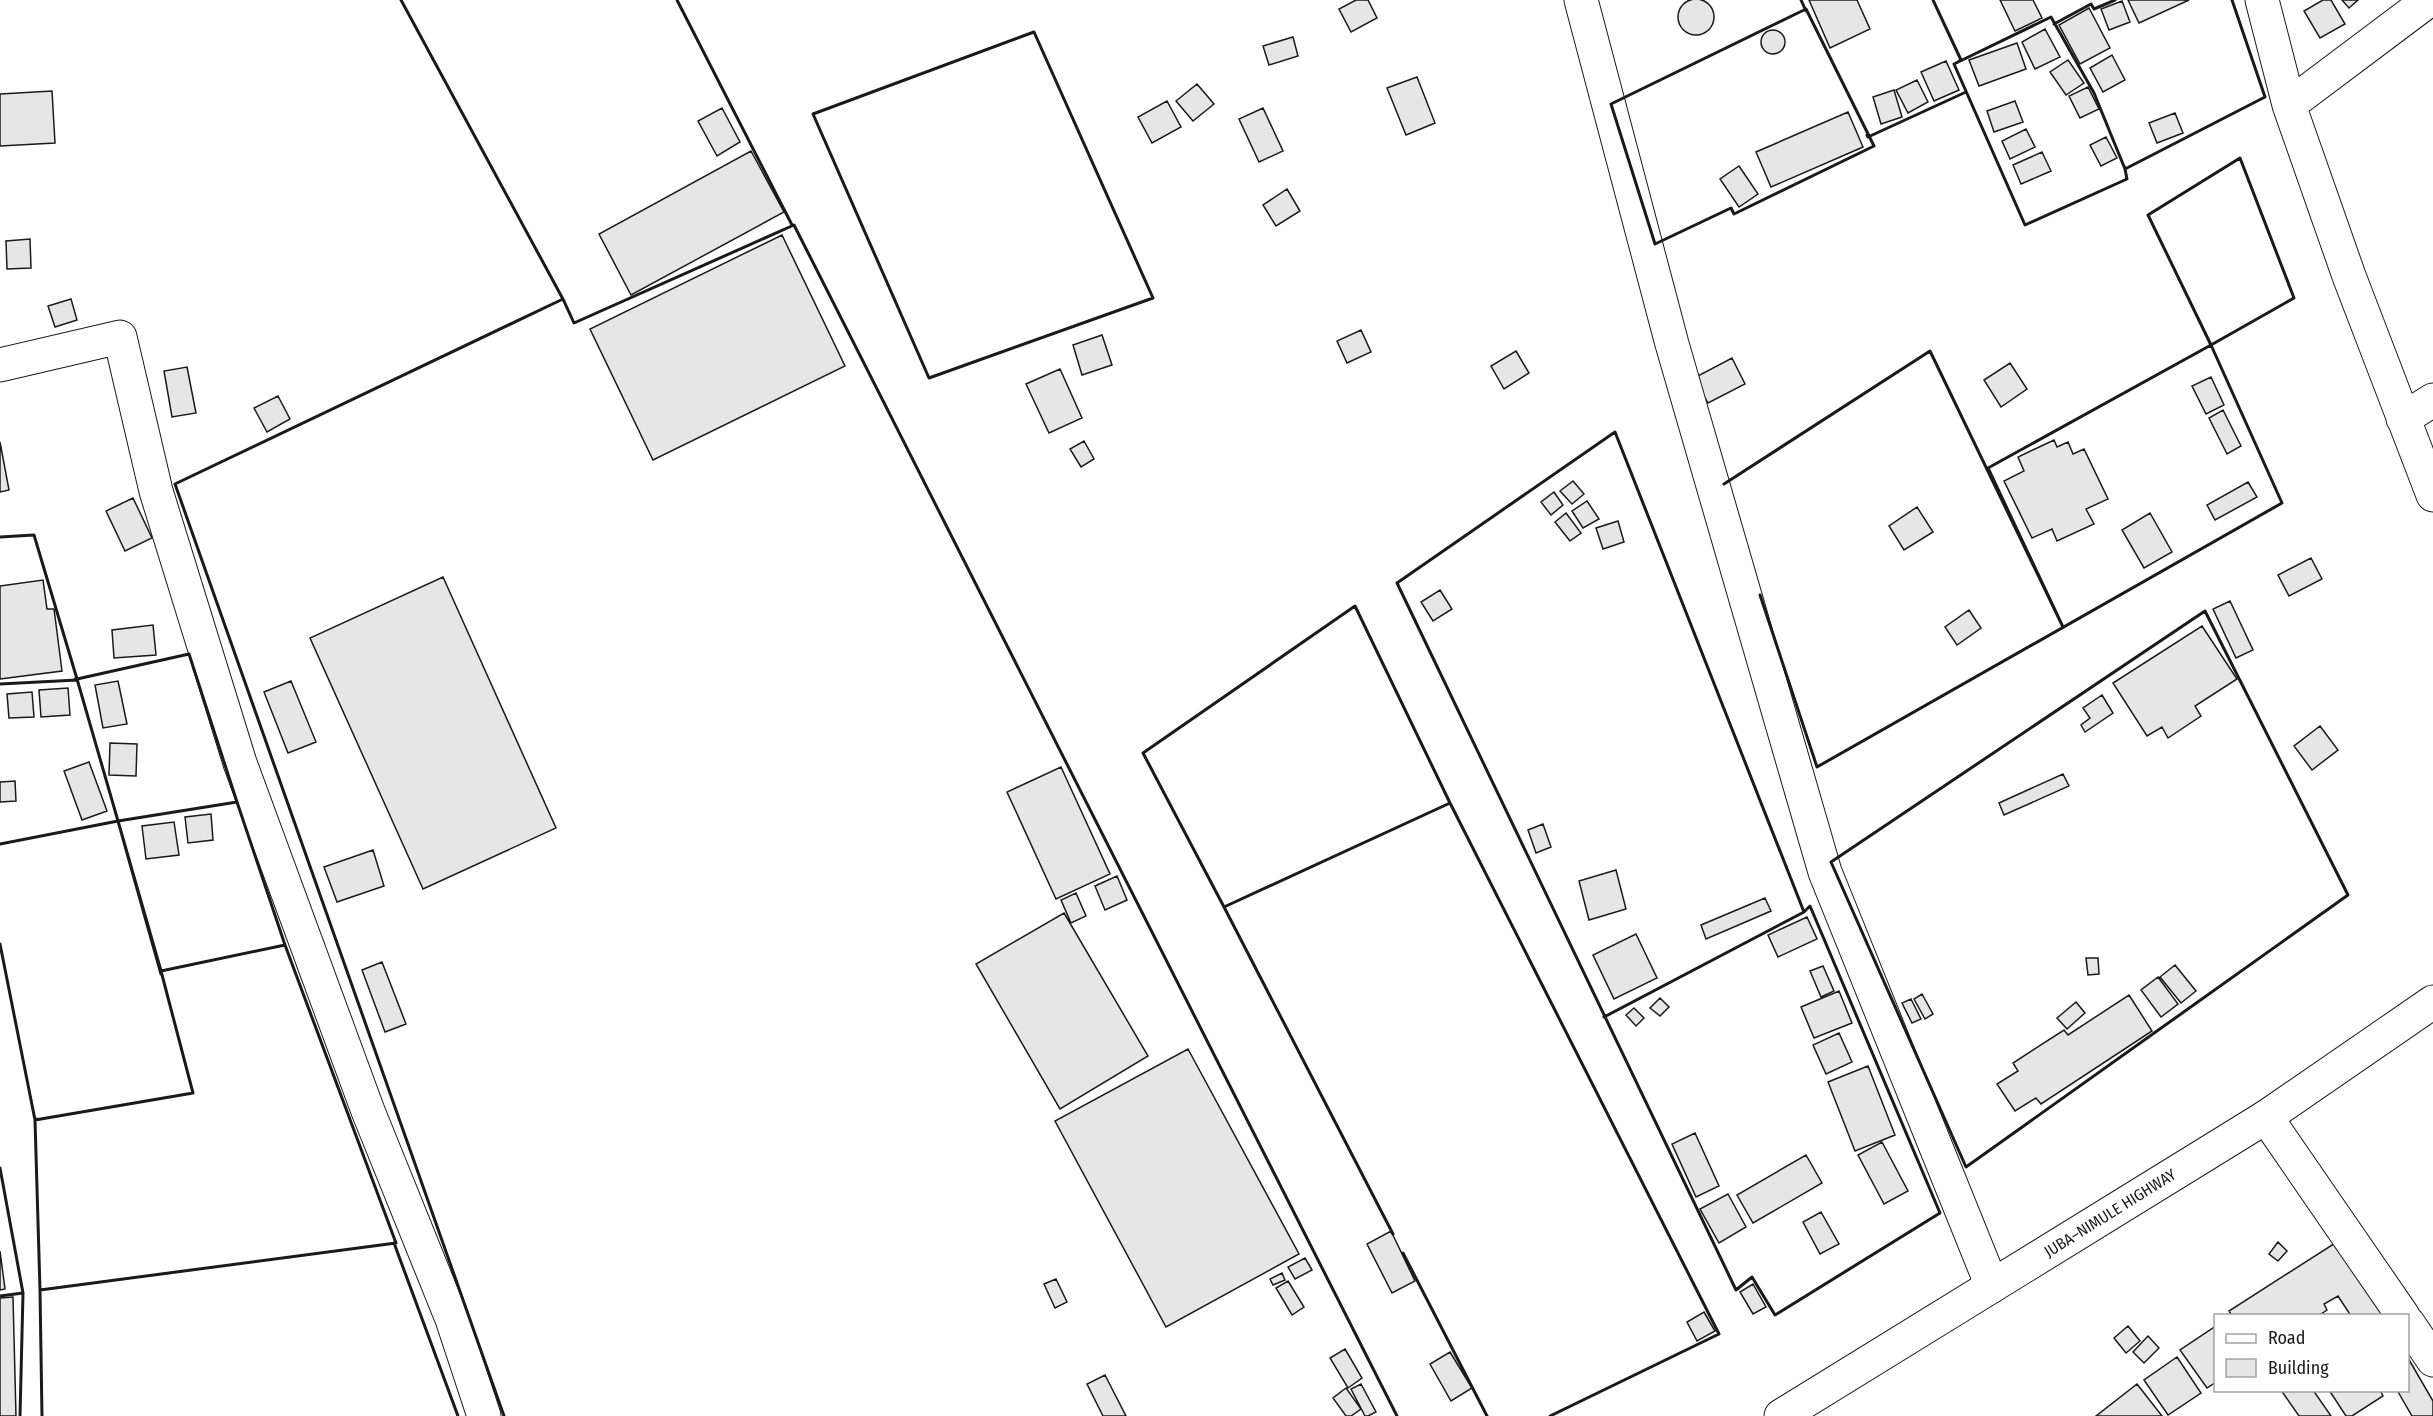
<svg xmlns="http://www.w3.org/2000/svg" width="2433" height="1416" viewBox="0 0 2433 1416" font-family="'Fira Sans Condensed',sans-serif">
<rect width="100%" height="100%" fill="#fff"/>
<path fill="#e6e6e6" stroke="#1a1a1a" stroke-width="1.5" d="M1678 17a18 18 0 1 1 36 0a18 18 0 1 1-36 0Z
M1356,0H1368L1377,18L1351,32L1339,9Z
M1809,0H1857L1870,29L1830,48Z
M2000,0H2033L2042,18L2015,31Z
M2128,0H2189L2139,23Z
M2323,0H2331L2345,24L2320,38L2304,11Z
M2342,0H2358L2349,8Z
M2122,1L2130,22L2109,30L2101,9Z
M2089,8L2110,48L2080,64L2059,25Z
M2045,29L2060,57L2035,69L2022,42Z
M1761 42a12 12 0 1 1 24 0a12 12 0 1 1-24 0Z
M1293,37L1298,56L1269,65L1263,46Z
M2017,43L2026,69L1979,86L1969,60Z
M2112,55L2125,80L2103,92L2090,68Z
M2068,60L2084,83L2066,95L2050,72Z
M1946,61L1959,90L1934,101L1921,72Z
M1417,77L1435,123L1406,135L1387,88Z
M1917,80L1928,102L1908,113L1896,90Z
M1197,84L1214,104L1193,121L1176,101Z
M2088,87L2099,109L2080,118L2069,96Z
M1894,90L1902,117L1881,124L1873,97Z
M52,91L55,143L0,146V94Z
M1167,101L1181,127L1152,143L1138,117Z
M2015,101L2023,122L1994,132L1987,111Z
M722,108L740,142L717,156L698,121Z
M1263,108L1283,151L1259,162L1239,119Z
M1848,112L1863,147L1771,187L1756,152Z
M2175,113L2183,133L2157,143L2149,123Z
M2026,129L2035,147L2010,159L2002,141Z
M2106,137L2117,158L2101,166L2090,145Z
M751,151L784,212L631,295L599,234Z
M2042,152L2051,171L2021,184L2013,165Z
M1739,166L1758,194L1739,207L1720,179Z
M1287,189L1300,211L1276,226L1263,205Z
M782,235L845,366L653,460L590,329Z
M30,239L31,268L7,269L6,241Z
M71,299L77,320L55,327L48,306Z
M1361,330L1371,352L1347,363L1337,341Z
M1102,335L1112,365L1082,375L1073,345Z
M1516,351L1529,373L1504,389L1491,366Z
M1732,358L1745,384L1708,403L1694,378Z
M2010,363L2027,389L2001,407L1984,380Z
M187,367L196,413L172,417L164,371Z
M1060,369L1082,418L1049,433L1026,384Z
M2211,377L2224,405L2206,414L2192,386Z
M278,396L290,419L267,432L254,408Z
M2223,410L2241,446L2227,454L2209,418Z
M2054,440L2057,447L2068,442L2073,454L2084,449L2108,499L2086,509L2094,524L2057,541L2052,529L2032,538L2004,481L2024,471L2018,457Z
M1084,441L1094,459L1081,467L1070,449Z
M0,442L9,490L0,492Z
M1573,481L1584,494L1572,504L1560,491Z
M2248,482L2257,497L2215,520L2207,505Z
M1554,492L1563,505L1551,515L1541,502Z
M133,498L152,538L125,551L106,511Z
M1587,501L1599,519L1583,528L1572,511Z
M1917,507L1933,532L1904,550L1889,526Z
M1566,513L1581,533L1570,541L1555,522Z
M2150,513L2172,552L2144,568L2122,530Z
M1618,521L1624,542L1603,549L1596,528Z
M2311,558L2322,579L2289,596L2278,575Z
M443,577L556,828L423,889L310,638Z
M43,580L47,609H54L62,671L0,679V586Z
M1440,590L1452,609L1433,621L1421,602Z
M2230,601L2253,650L2236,658L2213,609Z
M1969,610L1981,628L1957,645L1945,627Z
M153,625L156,655L114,658L112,630Z
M2202,626L2237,679L2195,706L2201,716L2168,738L2162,727L2147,736L2113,683Z
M118,681L127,724L103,728L95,685Z
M291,681L316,742L288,753L264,692Z
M68,688L70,715L41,717L39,690Z
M32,692L34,717L9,718L7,694Z
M2102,695L2113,713L2085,732L2081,725L2090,718L2083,708Z
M2320,726L2338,750L2312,770L2294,746Z
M110,743L137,744L136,776L109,775Z
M89,762L107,811L82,820L64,771Z
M1061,767L1110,874L1056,899L1007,792Z
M2063,774L2069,786L2004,815L1999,803Z
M15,781L16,801L0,802V782Z
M211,814L213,840L188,843L185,817Z
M174,822L179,855L146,859L142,826Z
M1543,824L1551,847L1536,853L1528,830Z
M373,850L384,886L337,902L324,867Z
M1616,870L1626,909L1589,920L1579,881Z
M1117,876L1127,900L1105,910L1095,886Z
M1076,893L1086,916L1071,923L1061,900Z
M1765,898L1771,911L1706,939L1701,925Z
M1064,913L1148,1056L1060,1109L976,964Z
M1807,917L1817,939L1778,957L1768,935Z
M1636,934L1657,978L1614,999L1593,955Z
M2086,958H2098L2099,974L2088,975Z
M382,962L406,1024L385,1032L362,970Z
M2175,965L2196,991L2181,1003L2160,977Z
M1823,966L1834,991L1821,997L1810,971Z
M2158,977L2178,1004L2161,1017L2141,990Z
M1839,991L1852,1023L1814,1038L1801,1007Z
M1922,994L1933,1014L1925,1019L1914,999Z
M2129,995L2152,1031L2041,1104L2036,1098L2015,1111L1997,1084L2018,1071L2013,1063L2064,1030L2068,1035Z
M1660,998L1669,1007L1660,1016L1650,1008Z
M1911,999L1921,1019L1912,1023L1902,1003Z
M2076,1002L2085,1013L2067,1029L2057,1018Z
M1634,1008L1644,1018L1636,1026L1626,1015Z
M1839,1033L1852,1062L1826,1074L1813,1045Z
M1188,1049L1299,1254L1166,1327L1055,1121Z
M1868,1066L1895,1135L1855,1151L1828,1082Z
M1695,1133L1719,1186L1696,1197L1672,1144Z
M1882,1142L1908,1191L1884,1204L1858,1155Z
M1806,1155L1822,1183L1753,1223L1737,1195Z
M1728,1194L1746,1227L1719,1243L1700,1209Z
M1821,1212L1839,1244L1820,1254L1803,1222Z
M1391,1231L1415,1281L1392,1293L1367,1244Z
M2343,1238L2389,1316H2351L2338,1296L2324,1304L2327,1310L2318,1316H2232L2229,1311Z
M2278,1242L2287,1251L2278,1261L2269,1254Z
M0,1251L5,1289L0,1290Z
M1305,1258L1312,1270L1295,1279L1288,1267Z
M1282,1273L1285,1280L1273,1285L1270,1279Z
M1056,1279L1067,1302L1055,1308L1044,1284Z
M1288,1281L1304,1307L1292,1315L1276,1288Z
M1753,1284L1766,1307L1753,1314L1740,1292Z
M13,1297L16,1416H0V1298Z
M1704,1312L1715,1331L1697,1341L1687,1322Z
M2128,1326L2140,1341L2126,1353L2114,1338Z
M2216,1326V1382L2207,1388L2180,1350Z
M2148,1336L2159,1348L2144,1363L2133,1352Z
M1345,1349L1362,1378L1348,1388L1330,1358Z
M1450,1352L1472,1388L1451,1401L1430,1364Z
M2177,1357L2201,1393L2168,1415L2144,1380Z
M2408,1358L2433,1401V1416H2412L2397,1390H2408Z
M1105,1375L1126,1416H1103L1087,1384Z
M1361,1384L1376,1412L1368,1416H1365L1351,1389Z
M2137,1384L2162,1416H2096Z
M1346,1388L1361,1409L1351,1416H1346L1333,1398Z
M2281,1390H2313L2331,1416H2299Z
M2329,1390H2380L2383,1396L2352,1416H2346Z"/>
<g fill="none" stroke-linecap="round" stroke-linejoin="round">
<g stroke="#1a1a1a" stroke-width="35">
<path id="street" d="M1581,0L1672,344L1825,872L1992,1286
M2262,0L2289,105L2349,276L2433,495
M2289,105L2429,0
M0,365L120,337L156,491L240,763L368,1111L452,1319L484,1416
M2403,419L2433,400
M2266,1117L2403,1316
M2408,1323L2433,1360"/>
</g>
<g stroke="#1a1a1a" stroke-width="35">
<path id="primary" d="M1781,1416L2266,1117L2433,1002"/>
</g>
<use href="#street" stroke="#fff" stroke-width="33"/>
<use href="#primary" stroke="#fff" stroke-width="33"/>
<path stroke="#1a1a1a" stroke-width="3" d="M401,0L564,301
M677,0L792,225
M1801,0L1806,11
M1933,0L1961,60L1959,61
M1806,9L1874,146L1734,214L1731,208L1655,244L1611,104Z
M2051,17L2094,93L2125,169L2127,179L2025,225L1954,64Z
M2054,24L2091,4L2094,9L2115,0
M1034,32L1153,298L929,378L813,114Z
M1867,135L1868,137L1966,92
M2240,158L2294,298L2211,345L2148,215Z
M2124,166L2125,169L2265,97L2232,0
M1724,484L1930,351L2063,627
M0,537L34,535L77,679H75
M1760,595L1817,767L2282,503L2211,345L1988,468L2063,627
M1355,606L1450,803L1224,907L1143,753Z
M2205,611L2348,895L1966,1167L1831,862Z
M189,654L237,802L118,821L77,679Z
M0,684L77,680
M237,802L285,945L161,971L118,821Z
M0,844L118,821L161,974
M0,944L35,1120L37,1119
M285,945L396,1243L40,1290L35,1120L193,1093L161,971Z
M1604,1017L1804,912L1810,906L1940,1213L1775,1315L1752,1277L1736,1290L1397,583L1615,432L1804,912L1604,1017
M0,1168L23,1293L0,1296
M1393,1234L1224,907L1450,803L1719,1334L1550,1416
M394,1243L458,1416
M1403,1253L1487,1416
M40,1290L42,1416
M20,1416L23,1293H21
M504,1416L175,484L563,299L574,323L794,225L1397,1416"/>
</g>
<g text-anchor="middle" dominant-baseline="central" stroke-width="4.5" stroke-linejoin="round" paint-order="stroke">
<g font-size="16" fill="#1a1a1a" stroke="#fff">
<text transform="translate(2110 1213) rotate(-32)">JUBA–NIMULE HIGHWAY</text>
</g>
</g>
<rect x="2214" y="1314" width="195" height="78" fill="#ffffff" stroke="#a3a3a3" stroke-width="1.5"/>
<rect x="2226" y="1334" width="30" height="9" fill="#ffffff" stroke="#a3a3a3" stroke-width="1.5"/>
<text x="2268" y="1344" font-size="18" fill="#1a1a1a">Road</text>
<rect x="2226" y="1359" width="30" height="18" fill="#e6e6e6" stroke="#a3a3a3" stroke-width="1.5"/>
<text x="2268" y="1374" font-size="18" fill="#1a1a1a">Building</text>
</svg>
